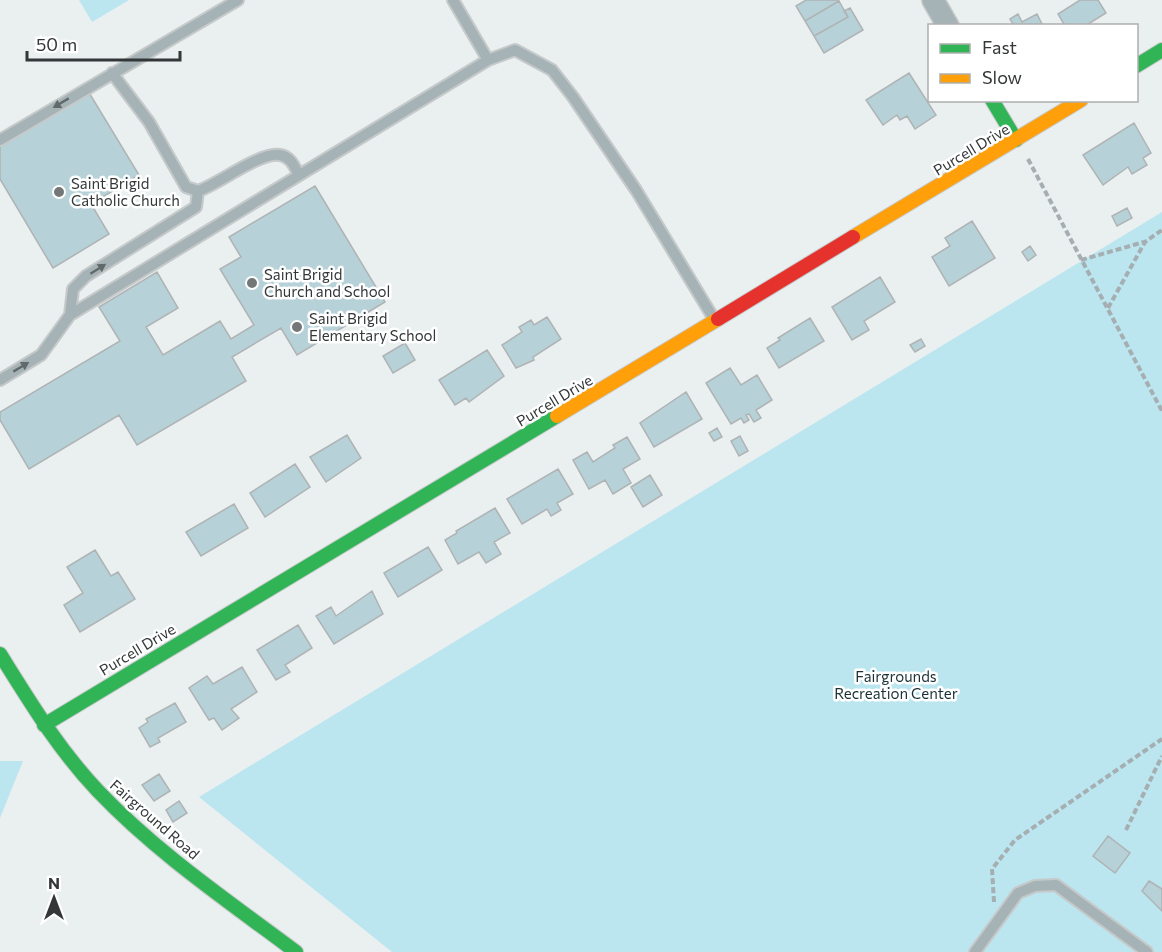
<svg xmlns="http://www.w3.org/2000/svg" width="1162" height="952" viewBox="0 0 1162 952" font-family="Commissioner,sans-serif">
<rect width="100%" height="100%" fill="#eaeff0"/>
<path fill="#bbe6f0" d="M79,0H129L92,22Z
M1162,212V952H392L199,797Z
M0,761H23L0,818Z"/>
<path fill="#b6d2d8" stroke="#afb3b4" stroke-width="1.5" d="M806,0H838L839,1L805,21L796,6Z
M1080,0H1098L1106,13L1085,26H1065L1058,14Z
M839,1L848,17L814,36L805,21Z
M850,8L863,30L824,53L814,36L848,17L844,11Z
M1018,14L1022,22L1037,14L1043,26H1014L1010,19Z
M909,73L936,115L915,129L907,116L900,120L897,115L883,125L866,100Z
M88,91L139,175L91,204L109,234L53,268L0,179V144Z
M1134,123L1151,153L1143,158L1147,165L1132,174L1128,167L1103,185L1083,155Z
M315,186L385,302L297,355L281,328L232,357L246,381L137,445L119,415L29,469L0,420V412L120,341L99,307L157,272L178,308L146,327L163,355L220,321L231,339L254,325L220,269L241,257L229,237Z
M1127,208L1132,218L1117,226L1112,216Z
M972,221L995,258L949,286L932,257L950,246L945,238Z
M1030,246L1036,255L1028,261L1022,252Z
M880,277L895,302L864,321L869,330L852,340L832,307Z
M547,317L561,339L533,357L534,360L516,368L502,345L522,332L519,327L531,320L534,325Z
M810,318L824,341L779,368L767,348L780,340L778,338Z
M921,339L925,346L915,352L910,345Z
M405,343L415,360L393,373L383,356Z
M487,350L504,376L469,402L466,398L455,405L439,380Z
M730,368L741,385L757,375L772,400L756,410L761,418L754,422L749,414L746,415L749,420L744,423L741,418L731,424L706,383Z
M686,392L702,419L654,447L640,423Z
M717,428L722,437L714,441L709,433Z
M347,435L361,458L326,482L310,457Z
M740,436L748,451L739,456L731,441Z
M627,437L640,459L623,469L631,483L613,494L605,480L589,489L573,460L587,452L593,462L615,448L613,445Z
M295,464L310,487L265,517L250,493Z
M558,469L573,494L557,503L561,510L551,516L547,509L522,524L507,499Z
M650,475L662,495L643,507L631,487Z
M234,504L248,528L201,556L186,532Z
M495,508L510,533L494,542L501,554L486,563L479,552L458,564L445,540L457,533L456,531Z
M428,547L442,570L398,597L384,573Z
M95,550L111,576L118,572L135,599L80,632L64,605L83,593L67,567Z
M372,591L383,614L334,644L316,616L331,607L336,616Z
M298,625L312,648L285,665L290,672L276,680L257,650Z
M242,667L257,692L231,709L239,718L222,730L214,718L209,720L189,688L207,676L213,684Z
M175,703L186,722L158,738L160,742L150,747L139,728L148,722L146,719Z
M159,774L170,791L154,801L142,785Z
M179,801L187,813L173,822L166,810Z
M1108,836L1130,853L1115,873L1093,856Z
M1149,881L1162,889V911L1142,891Z"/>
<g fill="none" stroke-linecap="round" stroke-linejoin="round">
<g stroke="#c6c9ca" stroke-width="14">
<path id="lane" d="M453,0L488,60
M112,73L149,122L186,187L198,191C219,184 259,152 280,155C291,157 294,166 299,175
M0,140L238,0
M70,315L73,289L86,276L196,207L198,191
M0,380L41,355L70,315L488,60L515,50L552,70L573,97L636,190L714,319
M975,952L1018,893L1035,886L1056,885L1147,952"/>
</g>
<g stroke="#c6c9ca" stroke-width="24">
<path id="street" d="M933,0L948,26"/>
</g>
<g stroke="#c6c9ca" stroke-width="16">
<path id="fast" d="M1136,66L1162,50
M992,100L1016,140
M0,654C30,702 59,750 98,791C157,853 228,901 296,952
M44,725L557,416"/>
</g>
<g stroke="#c6c9ca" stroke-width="16">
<path id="slow" d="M853,237L1081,100
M557,416L718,319"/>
</g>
<g stroke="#c6c9ca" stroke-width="16">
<path id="jam" d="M718,319L853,237"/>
</g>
<path stroke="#a5aeb0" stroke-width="4" stroke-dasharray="6 3" stroke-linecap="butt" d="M1028,159L1162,411
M1081,260L1144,242
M1108,308L1145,242L1162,230
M1126,830L1162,756
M994,902L992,869L1015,840L1162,739"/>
<use href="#lane" stroke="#a5b3b6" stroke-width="10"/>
<use href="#street" stroke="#a5b3b6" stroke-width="21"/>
<use href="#fast" stroke="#30b455" stroke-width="14"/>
<use href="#slow" stroke="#ff9f0a" stroke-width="14"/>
<use href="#jam" stroke="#e5322d" stroke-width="14"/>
</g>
<defs><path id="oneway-solid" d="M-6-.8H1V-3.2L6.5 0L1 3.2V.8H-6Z" transform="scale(1.5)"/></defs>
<g fill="#61696a">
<use href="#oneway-solid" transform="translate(61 103) rotate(149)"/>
<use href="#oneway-solid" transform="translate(98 269) rotate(-32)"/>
<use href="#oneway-solid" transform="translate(21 367) rotate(-31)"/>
</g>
<g fill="#737778" stroke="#fff" stroke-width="2">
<circle cx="59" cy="192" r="6"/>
<circle cx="252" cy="283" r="6"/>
<circle cx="297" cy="327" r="6"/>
</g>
<g text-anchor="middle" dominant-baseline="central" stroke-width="5" stroke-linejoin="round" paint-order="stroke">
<g font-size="15" fill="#333738" stroke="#fff">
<text transform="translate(971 149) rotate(-31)">Purcell Drive</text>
<text transform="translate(554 400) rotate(-31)">Purcell Drive</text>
<text transform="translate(137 649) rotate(-31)">Purcell Drive</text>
<text transform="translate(155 819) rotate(41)">Fairground Road</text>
</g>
<g font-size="15" fill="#333738" stroke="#fff" text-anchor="start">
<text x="71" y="183">Saint Brigid<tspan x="71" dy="17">Catholic Church</tspan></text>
<text x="264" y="274">Saint Brigid<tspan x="264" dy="17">Church and School</tspan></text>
<text x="309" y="318">Saint Brigid<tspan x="309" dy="17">Elementary School</tspan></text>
</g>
<g font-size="15" fill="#1b3136" stroke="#fff">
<text x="896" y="676">Fairgrounds<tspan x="896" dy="17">Recreation Center</tspan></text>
</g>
</g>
<rect x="928" y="24" width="210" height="78" fill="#ffffff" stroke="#adafaf" stroke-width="1.5"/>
<rect x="940" y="44" width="30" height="9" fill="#30b455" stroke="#adafaf" stroke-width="1.5"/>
<text x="982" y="54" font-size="18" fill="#333738">Fast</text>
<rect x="940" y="74" width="30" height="9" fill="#ff9f0a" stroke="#adafaf" stroke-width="1.5"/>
<text x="982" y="84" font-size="18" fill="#333738">Slow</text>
<g transform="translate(54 898)" stroke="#ffffff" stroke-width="4.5" paint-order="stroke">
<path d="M0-4.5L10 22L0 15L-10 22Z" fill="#333738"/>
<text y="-9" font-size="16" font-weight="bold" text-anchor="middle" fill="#333738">N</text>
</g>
<path d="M27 51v9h153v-9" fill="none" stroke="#333738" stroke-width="3"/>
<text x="36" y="51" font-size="18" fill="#333738" stroke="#ffffff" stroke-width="4.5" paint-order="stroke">50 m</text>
</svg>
